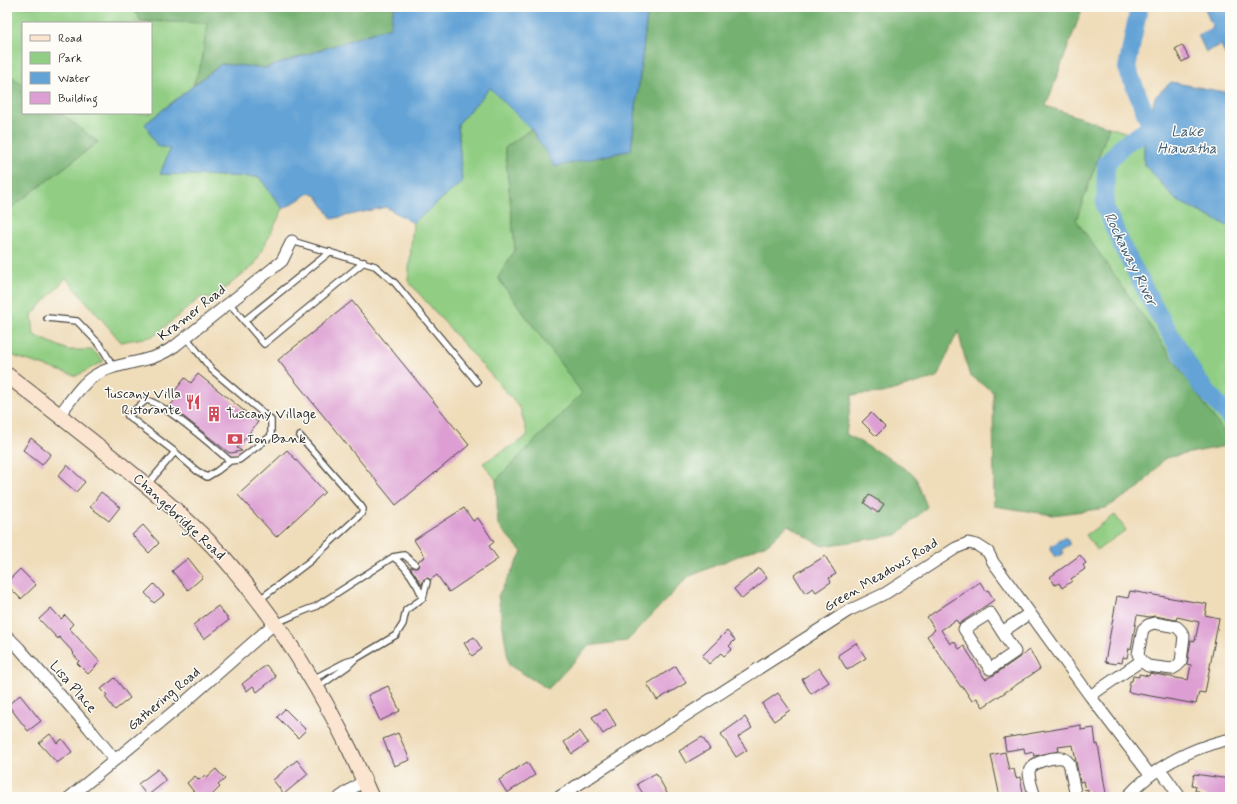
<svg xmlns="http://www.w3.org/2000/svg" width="1237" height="804" viewBox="0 0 1237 804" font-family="Mynerve,sans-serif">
<rect width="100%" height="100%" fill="#fdfcf7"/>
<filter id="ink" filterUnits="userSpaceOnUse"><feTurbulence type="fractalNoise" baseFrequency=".025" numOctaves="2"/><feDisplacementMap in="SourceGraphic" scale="8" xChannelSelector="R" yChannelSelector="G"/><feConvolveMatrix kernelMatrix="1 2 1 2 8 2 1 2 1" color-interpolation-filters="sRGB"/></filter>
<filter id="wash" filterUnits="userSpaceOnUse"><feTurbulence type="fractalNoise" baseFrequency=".012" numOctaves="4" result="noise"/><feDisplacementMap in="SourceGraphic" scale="16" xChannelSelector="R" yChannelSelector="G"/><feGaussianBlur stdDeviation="0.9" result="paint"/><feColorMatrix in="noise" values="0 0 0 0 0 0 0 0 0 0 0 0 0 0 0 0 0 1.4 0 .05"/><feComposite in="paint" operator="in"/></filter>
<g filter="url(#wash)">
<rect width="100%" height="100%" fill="#efdcb9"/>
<path fill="#91ce83" stroke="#5e7c57" d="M7,7H132L141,21L207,23L202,61L193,86L145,124L170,149L161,174L259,177L283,209L255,264L212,299L201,297L154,336L121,342L66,278L32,315L34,335L68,350H92L104,361L76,376L7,354V211L98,142L60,113H151V23H23V85L7,73Z
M490,88L531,129L505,148L515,249L498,278L582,393L496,480L483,463L528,436L520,408L408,281L413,223L462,182L458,124Z
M1109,127L1144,138V164L1176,200L1230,227V441L1076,220Z
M1115,515L1126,530L1097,550L1086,535Z"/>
<path fill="#74b171" stroke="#506e4e" d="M132,7H394L391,27L266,68L221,64L193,86L202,61L207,23L141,21Z
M648,7H1083L1046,106L1109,127L1076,220L1230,441V445L1165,458L1140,487L1106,508L1053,515L994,506L993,392L969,374L958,331L937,377L883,393L852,395L846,434L892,460L915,476L927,507L897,535L822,546L788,525L769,543L688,577L627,641L589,646L548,689L509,665L498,596L522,552L498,525L496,480L582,393L498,278L515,249L505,148L531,129L555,166L631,150Z
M7,73L23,85V113H60L98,142L7,211Z"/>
<path fill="#63a3d6" stroke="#476780" d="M394,7H648L631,150L555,167L531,129L490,88L458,124L462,182L413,223L386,207L332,219L317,196L310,193L283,209L259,177L160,174L170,149L157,146L145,124L221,64L266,68L390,27Z
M1204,7H1230V65L1221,45L1206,52L1198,35L1213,28Z
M1171,82L1230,93V227L1176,200L1144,164V138L1155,97Z
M1063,538H1066L1069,542V545L1061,550L1063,552V554L1058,557H1055L1050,550V547Z"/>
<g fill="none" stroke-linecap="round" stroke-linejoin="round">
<path stroke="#63a3d6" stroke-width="18" d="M1139,7L1127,68L1151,127L1123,145L1106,164L1105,207L1124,250L1156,310L1198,381L1230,418"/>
</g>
<g id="blocks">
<path fill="#dd9fd3" d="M1182,45L1189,58L1182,62L1175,49Z
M352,301L469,445L396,505L278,360Z
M198,374L258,422L237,448L242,451L231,453L228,452L170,406L179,395L174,392L185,378L191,383Z
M871,413L885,427L876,436L862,422Z
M31,438L51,454L42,465L23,450Z
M287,450L325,492L276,537L238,495Z
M67,465L85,482L76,492L58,476Z
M101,492L120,507L109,521L90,507Z
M869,495L884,504L878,513L864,503Z
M464,508L473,521L478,518L494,542L489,546L498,559L449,592L437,575L430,580L428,578L424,579L422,585L410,567L417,568L419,565L418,561L425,557L414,540Z
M143,525L159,543L149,553L132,535Z
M1080,555L1086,563L1083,565L1085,569L1071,579L1072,581L1062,588L1059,583L1055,585L1050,577Z
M825,556L836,574L829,578L831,582L816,592L813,588L805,593L794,575Z
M188,558L203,577L188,590L172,571Z
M759,568L767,578L742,599L734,589Z
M20,569L36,585L21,599L7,585V582Z
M980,582L986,591L988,590L994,600L959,624L956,620L941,630L950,644L954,641L959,649L964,646L985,679L994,675L1030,650L1040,669L983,707L977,698L972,701L963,687H961L927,636L935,630L927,617Z
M154,584L164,595L154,603L145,593Z
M1130,591L1207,604L1205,615L1219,618L1205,693L1199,692L1196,704L1128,692L1130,681H1132L1133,676L1139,677V674L1149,676L1150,673L1160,675L1188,680L1191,665L1187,664L1191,640L1195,641L1199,622L1177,617L1176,620L1155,616L1149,617L1137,615L1131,649L1129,648L1127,658L1123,657L1122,663L1117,662L1116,664L1105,662L1117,596L1128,598Z
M218,606L229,620L204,639L193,625Z
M51,608L61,619L65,615L73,624L69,628L100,662L88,674L77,663L79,661L73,654L74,653L59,637L58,639L39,619Z
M727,631L735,640L729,646L732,649L724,656L721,653L709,664L702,656Z
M474,637L482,649L472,656L464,643Z
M856,643L866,658L847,670L838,655Z
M266,665L276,677L257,692L253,686L247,691L242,684Z
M676,666L686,683L657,700L647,684Z
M819,668L829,682L811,694L802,679Z
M115,678L130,698L115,710L105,697L107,695L101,689Z
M388,686L400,711L380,721L368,695Z
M778,693L790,710L774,721L762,704Z
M20,695L41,721L28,731L8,705Z
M285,709L306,730L298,738L277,717Z
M606,709L616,725L603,734L592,717Z
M745,717L752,728L738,737L747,750L736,757L721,734Z
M1081,725V730L1094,728L1096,745L1098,744L1106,794L1095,795V793L1088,794V789L1085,790L1083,781L1080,782L1073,745L1058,747L1059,751L1034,756L1033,752L1025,754L1024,748L1006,751L1004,738Z
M580,731L588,743L572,754L564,742Z
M398,733L410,760L394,766L383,739Z
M50,734L57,743L62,739L72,752L57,763L39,743Z
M702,737L710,749L686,763L679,751Z
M1005,752L1009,770L1014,769L1016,778L1020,777L1024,797H1000L991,755Z
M297,760L308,774L284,794L273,780Z
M527,762L535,775L507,793L499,780Z
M158,769L166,781L147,796L138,784Z
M216,769L225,779L218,785L220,787L210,797H198L187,783L195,776L199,780L205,775L207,777Z
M656,773L667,793L660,797H645L637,784Z
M1194,774L1230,779V797H1208V796L1198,794L1199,791H1195L1196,786L1192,785Z"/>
</g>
</g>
<g filter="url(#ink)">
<use href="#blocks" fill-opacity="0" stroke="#484640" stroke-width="1"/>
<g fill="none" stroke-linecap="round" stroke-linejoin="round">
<g stroke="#484640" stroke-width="8">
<path id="service" d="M292,241L375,266L395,283L477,382
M229,303L264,344L364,262
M47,318L77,321L101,346L114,368
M244,321L330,252
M175,452L197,471L207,477L217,471L230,461
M147,485L175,452L128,416L146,400C163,403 214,447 230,461L239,460L271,436V420L212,370L186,337
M393,557C406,566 417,583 423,598
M259,600L310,561L362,513L363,509L361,506L300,436
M276,623C289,618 301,611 315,607L393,557L404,555L415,564
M313,679L346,662L353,660
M317,688L348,666L354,660L396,635L403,624L406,610L423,598L427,582"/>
</g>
<g stroke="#484640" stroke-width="13">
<path id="minor" d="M59,415C70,402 80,385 94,376C109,366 130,364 147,359C158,357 166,352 175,346L282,261L292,241
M990,613L1015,652L990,669L964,629Z
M1154,623L1177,627L1181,631L1184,636L1181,662L1177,666L1172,669L1148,666L1141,661L1138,654L1143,629L1148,625Z
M1002,632L1030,613
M7,636L19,648L89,728L115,760
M1090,696L1141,661
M1160,769L1180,797
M70,797L184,703L275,623
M340,797L363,781
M559,797L848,611L886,593L956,548L968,543L977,545L988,552L993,562L1090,696L1150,775
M1035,797C1033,790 1029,780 1029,772C1030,762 1053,757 1062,758C1065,758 1067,761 1069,763L1075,792L1074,797
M1127,797C1154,767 1191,748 1230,739"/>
</g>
<g stroke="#484640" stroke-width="17">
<path id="secondary" d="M7,375C45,404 82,433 119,463C155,492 193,523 224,558C275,616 316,681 350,750C357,765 364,781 371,797"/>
</g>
<use href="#service" stroke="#fff" stroke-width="5.5"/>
<use href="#minor" stroke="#fff" stroke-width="11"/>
<use href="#secondary" stroke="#fce5d0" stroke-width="15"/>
</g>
</g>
<defs>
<g id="restaurant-bare" transform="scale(1.2)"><path d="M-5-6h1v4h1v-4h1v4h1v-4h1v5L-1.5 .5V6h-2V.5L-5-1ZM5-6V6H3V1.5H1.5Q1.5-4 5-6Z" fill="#d1495b" stroke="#fdfcf7" stroke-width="2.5" paint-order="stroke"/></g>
<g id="building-bare" transform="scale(1.2)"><path d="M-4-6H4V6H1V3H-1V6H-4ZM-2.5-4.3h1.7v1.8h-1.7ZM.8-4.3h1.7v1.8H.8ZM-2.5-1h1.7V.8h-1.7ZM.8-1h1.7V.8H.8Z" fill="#d1495b" stroke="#fdfcf7" stroke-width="2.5" paint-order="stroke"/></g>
<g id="bank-bare" transform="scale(1.2)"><path d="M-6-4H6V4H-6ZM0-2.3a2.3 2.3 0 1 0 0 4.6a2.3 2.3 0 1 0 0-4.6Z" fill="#d1495b" stroke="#fdfcf7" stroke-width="2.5" paint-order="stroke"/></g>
</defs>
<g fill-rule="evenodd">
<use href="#restaurant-bare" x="193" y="402"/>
<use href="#building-bare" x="214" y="414"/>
<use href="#bank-bare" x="235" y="439"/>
</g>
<g text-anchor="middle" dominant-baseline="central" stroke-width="3" stroke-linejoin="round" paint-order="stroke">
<g font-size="14" fill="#2b2b2b" stroke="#fdfcf7">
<text transform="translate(192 313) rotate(-38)">Kramer Road</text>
<text transform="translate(179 517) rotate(43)">Changebridge Road</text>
<text transform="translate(881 575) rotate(-31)">Green Meadows Road</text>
<text transform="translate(73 687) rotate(49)">Lisa Place</text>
<text transform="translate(164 699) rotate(-40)">Gathering Road</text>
</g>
<g font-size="14" fill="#2b2b2b" stroke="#fdfcf7" text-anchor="start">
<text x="181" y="394" text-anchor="end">Tuscany Villa<tspan x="181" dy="16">Ristorante</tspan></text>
<text x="226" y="414">Tuscany Village</text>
<text x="247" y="439">Ion Bank</text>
</g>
<g font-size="15" font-style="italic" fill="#415b6f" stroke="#fdfcf7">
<text x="1187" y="132">Lake<tspan x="1187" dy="17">Hiawatha</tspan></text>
<text transform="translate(1130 259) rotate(64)">Rockaway River</text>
</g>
</g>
<rect width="1237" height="804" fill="none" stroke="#fdfcf7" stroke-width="24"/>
<rect x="22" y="22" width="130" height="92" fill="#fdfcf7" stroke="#a9a8a5"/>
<rect x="30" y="35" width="20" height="6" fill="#fce5d0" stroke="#a9a8a5"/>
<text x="58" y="42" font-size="12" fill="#2b2b2b">Road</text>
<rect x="30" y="52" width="20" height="12" fill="#91ce83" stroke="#a9a8a5"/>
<text x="58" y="62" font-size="12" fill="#2b2b2b">Park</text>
<rect x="30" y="72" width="20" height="12" fill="#63a3d6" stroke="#a9a8a5"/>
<text x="58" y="82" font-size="12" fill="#2b2b2b">Water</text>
<rect x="30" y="92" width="20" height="12" fill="#dd9fd3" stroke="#a9a8a5"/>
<text x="58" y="102" font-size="12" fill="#2b2b2b">Building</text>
</svg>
